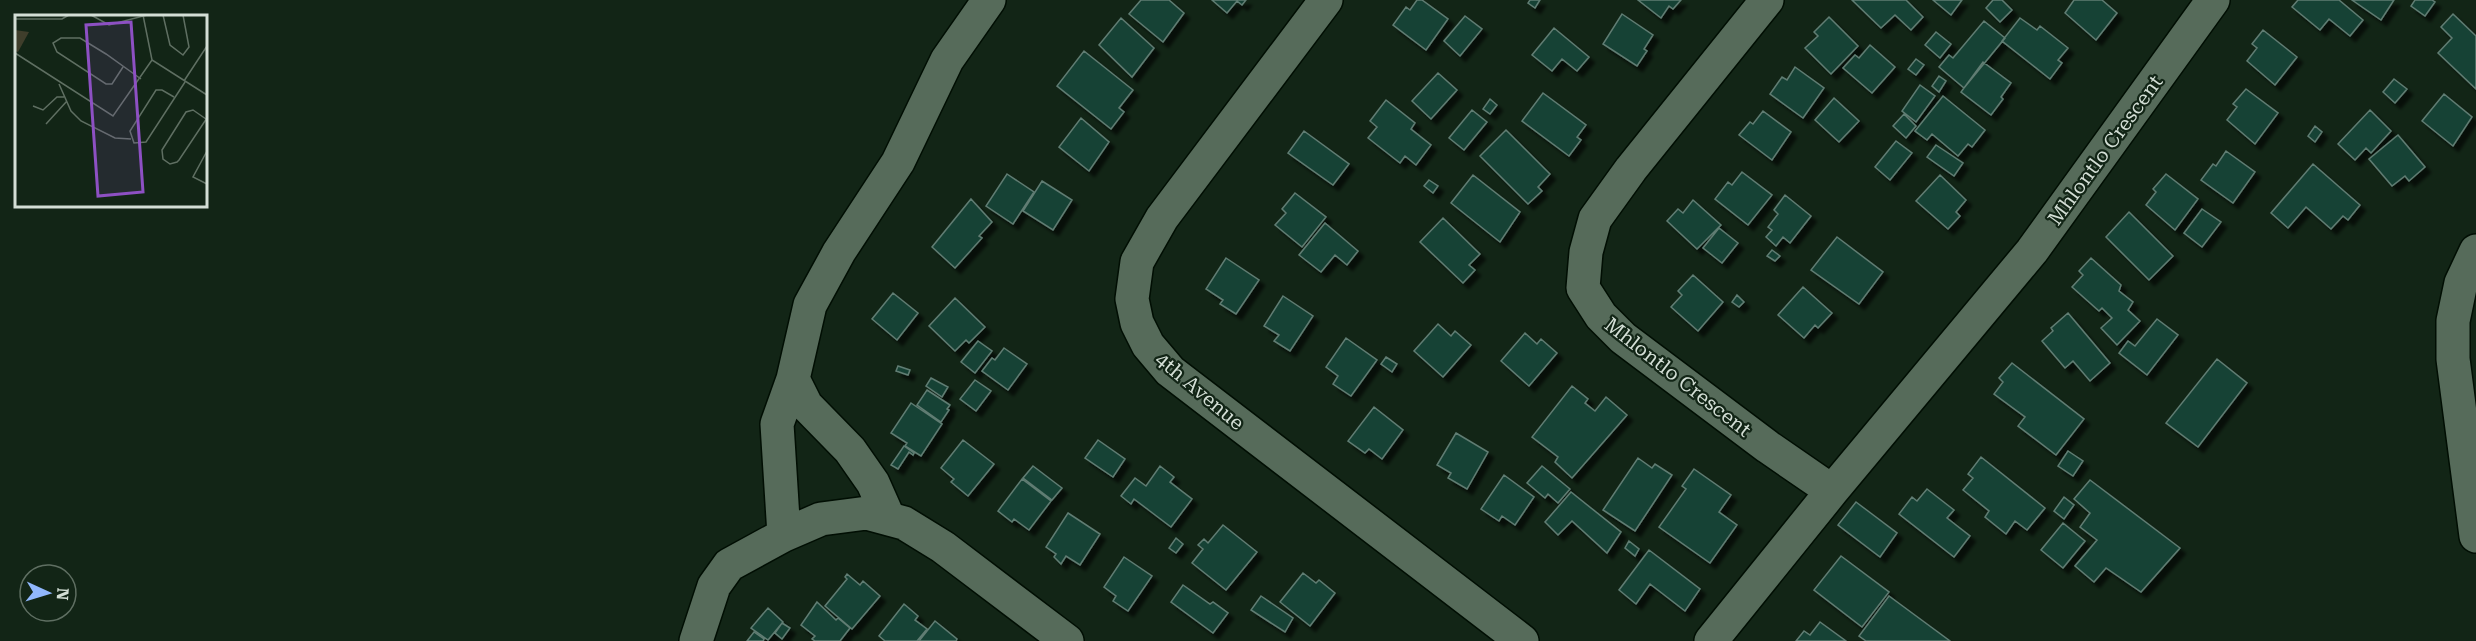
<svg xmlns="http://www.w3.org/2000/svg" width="2476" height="641" viewBox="0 0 2476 641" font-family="'Roboto Serif',serif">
<defs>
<filter id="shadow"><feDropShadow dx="5.5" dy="5.5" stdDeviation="1.5" flood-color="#0009"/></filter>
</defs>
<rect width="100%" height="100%" fill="#122516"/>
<path fill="#194236" stroke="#607d73" stroke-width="1.5" filter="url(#shadow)" d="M1141,0H1169L1184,13L1163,42L1129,14Z
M1212,0H1246L1242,5L1237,1L1227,13Z
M1417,0H1422L1448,19L1426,50L1393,25L1406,7L1410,10Z
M1530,0H1540L1535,8L1528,3Z
M1638,0H1681L1673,9L1669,6L1661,18Z
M1852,0H1906L1923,17L1911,30L1895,15L1881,28Z
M1933,0H1962L1951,15Z
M1993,0H2002L2012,10L2000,22L1986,8Z
M2074,0H2102L2117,13L2096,40L2065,13Z
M2298,0H2339L2363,20L2350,36L2329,19L2320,30L2292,7Z
M2352,0H2394L2381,20Z
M2415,0H2432L2435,2L2425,16L2411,6Z
M1622,14L1653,35L1644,49L1647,51L1637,66L1603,44Z
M2453,14L2476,36V89L2438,53L2452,38L2441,27Z
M1465,16L1482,29L1460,56L1444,41Z
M1829,17L1858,46L1831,74L1805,48L1818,36L1814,32Z
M1121,18L1154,48L1132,77L1099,45Z
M2020,18L2037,30L2040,26L2068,48L2058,60L2062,63L2050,79L2002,41Z
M1984,21L2005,38L1964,88L1939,67L1949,55L1953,58Z
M1554,28L1589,57L1577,71L1562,59L1552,71L1532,55Z
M2263,30L2297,57L2275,85L2247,61L2257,48L2252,44Z
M1936,32L1951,44L1940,58L1925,45Z
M1870,45L1895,67L1872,93L1843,68L1855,55L1859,58Z
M1084,51L1133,90L1119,108L1124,112L1111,129L1057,86Z
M1916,59L1924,65L1916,75L1908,69Z
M1983,62L2011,83L2001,97L2003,99L1991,115L1961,92Z
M1795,67L1824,88L1803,118L1770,94L1782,77L1787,80Z
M1438,73L1457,90L1431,119L1412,101Z
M1939,76L1946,81L1939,92L1932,86Z
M2394,79L2407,89L2395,103L2383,92Z
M1920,85L1935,96L1916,122L1902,111Z
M2246,89L2278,113L2255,144L2227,120L2237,107L2233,104Z
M1543,93L1586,125L1577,137L1581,140L1569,156L1522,121Z
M2444,94L2472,117L2453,146L2422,121Z
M1943,96L1985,130L1972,147L1968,144L1958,156L1932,134L1927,140L1915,131Z
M1834,98L1859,121L1839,142L1815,120Z
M1490,99L1497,105L1490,114L1483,109Z
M1386,100L1415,123L1411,129L1431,145L1416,165L1405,156L1400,163L1368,138L1377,127L1370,121Z
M1472,110L1487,122L1464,150L1449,138Z
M2370,110L2391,131L2371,153L2366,148L2355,160L2338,144Z
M1763,111L1791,132L1772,160L1739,135L1750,122L1753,124Z
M1904,114L1916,126L1906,138L1893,126Z
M1081,118L1109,142L1089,171L1059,147Z
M2315,126L2322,132L2315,142L2308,136Z
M1506,130L1550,174L1538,187L1542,191L1528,204L1480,156Z
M1304,131L1349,164L1333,185L1288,153Z
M2398,135L2425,167L2409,181L2405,176L2392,186L2369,159Z
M1896,141L1912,153L1890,180L1875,167Z
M1936,145L1963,163L1954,176L1927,157Z
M2226,151L2255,172L2233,203L2201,180L2213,164L2216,166Z
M2313,164L2360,205L2348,220L2343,216L2331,229L2306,207L2288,228L2271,213Z
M1742,172L1772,195L1748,225L1715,199L1728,182L1732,185Z
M1007,174L1034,192L1013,224L986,206Z
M2166,174L2198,199L2175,230L2146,205L2156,192L2153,189Z
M1473,175L1520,212L1500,242L1451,203Z
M1940,175L1966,200L1956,212L1960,216L1948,229L1916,201Z
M1429,180L1438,186L1433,193L1424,186Z
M1042,181L1072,200L1053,230L1023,211Z
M1295,193L1326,217L1302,247L1275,225L1286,213L1282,209Z
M1785,195L1811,216L1790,243L1783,237L1776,246L1766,237L1772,230L1768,227L1778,214L1774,210Z
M971,199L992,222L979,236L982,238L955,268L932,247Z
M1693,200L1721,225L1697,249L1667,221L1678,209L1683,213Z
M2202,209L2221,222L2202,247L2184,233Z
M2129,212L2173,256L2149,280L2106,237Z
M1443,218L1480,254L1469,265L1475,270L1463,283L1420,242Z
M1325,223L1358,251L1347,265L1335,255L1321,272L1299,255Z
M1719,228L1738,243L1722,263L1703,248Z
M1837,237L1883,272L1859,304L1811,270Z
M1772,250L1780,256L1775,261L1767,256Z
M1226,258L1259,280L1236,314L1220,304L1223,300L1206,289Z
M2091,258L2121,285L2119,291L2133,302L2128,310L2140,321L2117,345L2101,328L2112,318L2102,308L2099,311L2072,287L2083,275L2079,271Z
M1693,275L1723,302L1698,331L1671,307L1682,295L1678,291Z
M1803,287L1832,313L1818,328L1815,325L1804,338L1778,315Z
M893,293L918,313L897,340L872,319Z
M1737,295L1744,302L1739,307L1732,302Z
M1283,296L1313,316L1290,351L1274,341L1279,335L1264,326Z
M955,298L985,327L969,343L966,340L955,351L929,326Z
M2068,313L2110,363L2090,381L2073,361L2065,368L2042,341L2053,331L2051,328Z
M2157,319L2178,335L2147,375L2119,353L2128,341L2135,346Z
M1438,324L1451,336L1455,331L1471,345L1443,377L1414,351Z
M1525,333L1537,344L1541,339L1557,353L1529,386L1501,361Z
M1346,338L1377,360L1351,396L1333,384L1338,376L1326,367Z
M978,341L992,351L975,373L961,362Z
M1004,348L1027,364L1008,390L982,371L992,358L995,360Z
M1386,357L1397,364L1392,372L1381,364Z
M2217,359L2247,383L2198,447L2166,423Z
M2012,363L2084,419L2056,455L2018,426L2025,417L1994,394L2003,382L1999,378Z
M898,366L910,370L908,375L896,371Z
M931,378L948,387L942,397L926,386Z
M975,380L991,391L976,411L960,399Z
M1572,386L1588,399L1585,403L1595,411L1606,397L1627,415L1572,478L1555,462L1558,457L1532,437Z
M927,390L950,405L947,409L949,410L941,422L917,405Z
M911,403L942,424L921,456L905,446L907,443L891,433Z
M1374,407L1403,430L1382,459L1369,449L1365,453L1348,441Z
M1456,433L1488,452L1467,489L1448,478L1451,473L1437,465Z
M963,440L994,464L968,496L951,482L954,479L941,468Z
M1098,440L1125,459L1113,477L1085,458Z
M904,446L914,453L913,455L909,452L898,469L891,465Z
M2068,451L2083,461L2073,476L2058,466Z
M1981,457L2045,508L2027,530L2015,521L2006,534L1985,517L1989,511L1963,490L1973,478L1968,474Z
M1638,458L1652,468L1655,464L1672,475L1635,531L1603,510Z
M1033,466L1062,488L1052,500L1023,478Z
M1160,466L1174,477L1170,482L1192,499L1171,527L1134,499L1131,504L1121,496L1135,478L1146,486Z
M1542,466L1570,489L1558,503L1548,494L1545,498L1527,483Z
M1694,469L1731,495L1719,512L1737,525L1710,563L1659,527L1686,489L1682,486Z
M1504,475L1534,497L1515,525L1502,516L1499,521L1481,509Z
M1022,479L1051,501L1029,530L1014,519L1012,522L998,511Z
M2090,480L2180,548L2141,592L2106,568L2094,582L2075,566L2097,540L2080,527L2090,513L2074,499Z
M1927,489L1954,510L1947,518L1970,536L1954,557L1899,514L1912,497L1917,501Z
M1571,492L1621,532L1607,553L1572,521L1558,535L1545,522Z
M2064,497L2074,505L2064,519L2054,511Z
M1856,502L1897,533L1880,557L1838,525Z
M1068,513L1100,534L1080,565L1066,556L1061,564L1054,557L1056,554L1046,547Z
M2063,523L2085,541L2063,568L2041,550Z
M1223,525L1257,552L1226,590L1192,563L1203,549L1198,545L1204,539L1208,543Z
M1176,538L1183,544L1176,553L1169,548Z
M1629,541L1639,549L1635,556L1625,548Z
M1649,550L1700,589L1685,611L1650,584L1636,604L1619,590Z
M1841,556L1889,592L1862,627L1814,590Z
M1124,557L1152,576L1128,611L1113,601L1116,596L1104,587Z
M1303,573L1316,583L1319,580L1335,593L1310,626L1280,602Z
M847,574L860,585L863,581L880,596L852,629L825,606L847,579L845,577Z
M1183,585L1210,604L1213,602L1228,613L1213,633L1171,602Z
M1261,596L1293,618L1285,632L1251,610Z
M1889,596L1950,641H1866L1859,636Z
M817,602L836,620L838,618L850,628L840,641H815L812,639L815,636L801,625Z
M904,604L918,616L915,620L927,629L917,641H885L879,636Z
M768,608L783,622L768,640L751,628Z
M935,621L957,639L956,641H919Z
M1820,622L1846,641H1796L1804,631L1810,635Z
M782,623L790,628L782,639L775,633Z
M754,632L764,639L763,641H747Z"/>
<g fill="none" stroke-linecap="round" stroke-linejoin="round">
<g stroke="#010e03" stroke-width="36">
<path id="street" d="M1326,0L1162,218L1137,262L1132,299L1137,323L1148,345L1170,371L1522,641
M1767,0L1631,169L1595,219L1586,252L1583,288L1601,316L1623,338L1768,447L1832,491
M2476,251L2461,283L2453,321V359L2476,536
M793,379L806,405L850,450L873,483L889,519
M784,535L777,424L793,379L810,305L839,252L898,162L947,60L989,0
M696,641L714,586L729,565L784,535L821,519L867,513L904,523L943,547L1067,641
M1711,641L1832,491L2032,251L2213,0"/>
</g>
<use href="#street" stroke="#566b5a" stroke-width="33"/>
</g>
<g text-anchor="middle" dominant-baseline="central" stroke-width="4.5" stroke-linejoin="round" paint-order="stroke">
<g font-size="20" fill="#d3ded5" stroke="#122516">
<text transform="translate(2105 150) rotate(-54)">Mhlontlo Crescent</text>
<text transform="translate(1678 377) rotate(38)">Mhlontlo Crescent</text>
<text transform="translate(1200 391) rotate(40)">4th Avenue</text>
</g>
</g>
<g transform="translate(15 15)">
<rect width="192" height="192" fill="#122516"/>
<path d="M0,15L14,17L3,37L0,36Z" fill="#3f3e2b"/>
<path fill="none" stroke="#5f6f62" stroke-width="1.5" d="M76,0L94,10L132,0M128,0L137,45L192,80M148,0L155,30L168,40L174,32L168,0M0,4H47L54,0M0,38L98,101L137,45M108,52L97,69H91L42,37L38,28L46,23H65L91,39L126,64M169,66L192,31M44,69L56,96L66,106L100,123L116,124M159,82L147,75H141L115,116L119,128L131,127L170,67M18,91L28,95L42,82H49M191,104L178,95L171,97L147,135L148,144L155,149L162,147L164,145L192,103M31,109L52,86M192,136L178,162L192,169"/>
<path fill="#8d50c3" fill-opacity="0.15" stroke="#8d50c3" stroke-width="3" d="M116,7L128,177L83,181L71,10Z"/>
<rect width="192" height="192" fill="none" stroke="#d3ded5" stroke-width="3"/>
</g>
<g transform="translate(48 593) rotate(94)"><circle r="28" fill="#122516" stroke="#5f6f62" stroke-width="1.5"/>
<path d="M0-4.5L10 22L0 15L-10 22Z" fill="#91b8fd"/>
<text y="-9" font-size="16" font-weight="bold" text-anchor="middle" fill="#d3ded5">N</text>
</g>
</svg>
